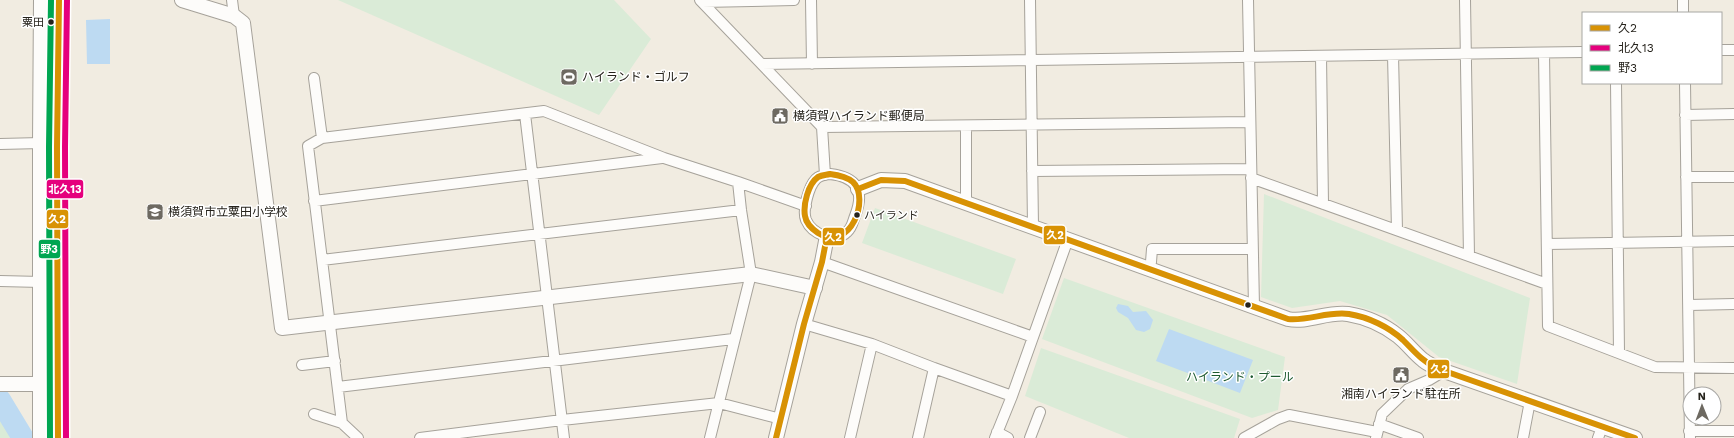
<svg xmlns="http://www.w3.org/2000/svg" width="1734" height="438" viewBox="0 0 1734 438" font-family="'Work Sans','Noto Sans JP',sans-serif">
<rect width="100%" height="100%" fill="#f1ece1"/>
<path fill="#daebd7" d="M338,0H614L651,39L599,115Z
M1264,194L1530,298L1517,384L1439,357L1387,315L1340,301L1292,308L1261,297Z
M875,208L1016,259L1003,294L862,243Z
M1064,278L1285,357L1278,410L1252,418L1042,339Z
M1041,348L1240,419L1234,438H1129L1025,396Z
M0,408L14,438H0Z"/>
<path fill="#bddaf2" d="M110,19V64H87L86,20Z
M1118,304L1128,306L1133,312L1146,311L1153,320L1150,329L1144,332L1136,330L1128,318L1118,312L1116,308Z
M1169,329L1253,360L1240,393L1156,361Z"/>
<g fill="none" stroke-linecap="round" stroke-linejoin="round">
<path stroke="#bddaf2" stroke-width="22" d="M0,400L23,438"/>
<g stroke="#a6a29a" stroke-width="12">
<path id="street" d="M232,0L234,16
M700,0L822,127L825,175
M811,0L812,64
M1030,0L1033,226
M1248,0L1254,307
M1465,0L1469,256
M1683,0V13
M702,2L794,0
M1721,50H1734
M1544,53L1548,326L1655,367L1734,368
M1393,55L1397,230
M1321,56L1323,204
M762,64L1583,52
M314,78L322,138L308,146L342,423L358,438
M1616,83L1619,352
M1685,83L1690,438
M525,114L564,438
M1685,115L1734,114
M966,126V202
M822,127L1250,122
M322,138L544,111L664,158L738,182L806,206
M0,144L41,143
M1032,171L1251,169
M830,174C857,177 865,191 855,216C853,221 852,228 847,232C835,244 812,234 806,220C802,210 809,186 816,179C820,175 824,175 830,174Z
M1686,177H1734
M1251,178L1547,284
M314,201L662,158
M1547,244L1734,241
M322,260L741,210
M822,262L1033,337
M1151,262L1152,249H1252
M0,281L41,282
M1689,305L1734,304
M804,324L872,344L934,368L918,438
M302,365L335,361
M934,368L1012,396
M338,387L733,339
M314,414L342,423
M1379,424L1418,438
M1689,431H1734
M997,432L1008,438
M420,438L562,420L719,403L781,419
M710,438L751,274L741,210L738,182
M850,438L872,344
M995,438L1012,396L1068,239
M1030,438L1040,412
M1244,438L1278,419L1289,415L1377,432
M1376,438L1382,414L1408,389L1429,380L1444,371
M1523,438L1530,401
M1598,438L1602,427"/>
</g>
<g stroke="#a6a29a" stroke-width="16">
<path id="secondary" d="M182,0L234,16L243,23L282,328L751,274L815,288
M858,189L881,180L905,181L1288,319C1308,323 1328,311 1348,314C1366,317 1384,325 1398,336C1407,343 1414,353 1423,360C1429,365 1437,368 1444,371L1635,438
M0,384H52
M776,438L804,324L822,262L827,236"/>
</g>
<g stroke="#a6a29a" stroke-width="18">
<path id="primary" d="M41,438V143L42,0
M58,438L57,147L59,0"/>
</g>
<use href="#street" stroke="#fdfcfa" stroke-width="10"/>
<use href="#secondary" stroke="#fdfcfa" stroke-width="14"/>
<use href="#primary" stroke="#fdfcfa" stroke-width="16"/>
<g stroke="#fff" stroke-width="9">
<path id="bus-1" d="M830,174C838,175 847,177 853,182C870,198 851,253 818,233C812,229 806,223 805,216C803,205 808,184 818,177C822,175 826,175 830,174Z
M858,189L881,180L905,181L1288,319C1309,321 1328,311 1349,314C1368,317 1389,327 1403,340C1414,351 1422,361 1436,368L1635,438
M58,438L57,147L59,0
M776,438L804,324L822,262L827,236"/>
</g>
<g stroke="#fff" stroke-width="9">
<path id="bus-2" d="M66,438L65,147L67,0"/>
</g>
<g stroke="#fff" stroke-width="9">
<path id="bus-3" d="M50,438L49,147L51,0"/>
</g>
<use href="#bus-1" stroke="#d89204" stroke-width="6"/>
<use href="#bus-2" stroke="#e5007d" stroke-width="6"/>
<use href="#bus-3" stroke="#00a651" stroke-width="6"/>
</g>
<defs>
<g id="stadium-square" transform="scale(0.9)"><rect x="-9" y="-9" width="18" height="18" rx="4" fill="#6d6961" stroke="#fff"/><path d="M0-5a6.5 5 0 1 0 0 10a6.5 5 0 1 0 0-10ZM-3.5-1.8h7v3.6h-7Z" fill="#fff"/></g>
<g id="civic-square" transform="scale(0.9)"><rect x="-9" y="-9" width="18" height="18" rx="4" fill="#6d6961" stroke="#fff"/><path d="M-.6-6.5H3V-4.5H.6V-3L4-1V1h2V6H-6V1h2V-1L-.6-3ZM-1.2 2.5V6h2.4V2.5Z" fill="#fff"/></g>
<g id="school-square" transform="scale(0.9)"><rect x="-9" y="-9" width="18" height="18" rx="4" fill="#6d6961" stroke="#fff"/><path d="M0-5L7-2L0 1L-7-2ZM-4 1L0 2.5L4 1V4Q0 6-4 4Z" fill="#fff"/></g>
</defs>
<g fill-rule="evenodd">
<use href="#stadium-square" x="569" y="77"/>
<use href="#civic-square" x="780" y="116"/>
<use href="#school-square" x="155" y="212"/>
<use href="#civic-square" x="1401" y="375"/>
</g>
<g fill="#26231c" stroke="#fff" stroke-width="1.5">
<circle cx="51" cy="22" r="3.5"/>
<circle cx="857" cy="215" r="3.5"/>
<circle cx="1248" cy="305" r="3.5"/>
</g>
<g text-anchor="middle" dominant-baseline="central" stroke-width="3" stroke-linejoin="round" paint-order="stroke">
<g font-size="11" fill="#26231c" stroke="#fff" text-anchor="end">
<text x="44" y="22">粟田</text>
<text x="864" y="215" text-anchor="start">ハイランド</text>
</g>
<g font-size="12" fill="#26231c" stroke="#fff" text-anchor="start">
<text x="582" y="77">ハイランド・ゴルフ</text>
<text x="793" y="116">横須賀ハイランド郵便局</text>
<text x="168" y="212">横須賀市立粟田小学校</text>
<text x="1401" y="394" text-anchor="middle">湘南ハイランド駐在所</text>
</g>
<g font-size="12" fill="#1d5a30" stroke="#fff">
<text x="1240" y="377">ハイランド・プール</text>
</g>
</g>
<g stroke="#fff" stroke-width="1.5">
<rect x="46" y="179" width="38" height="20" rx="4" fill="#e5007d"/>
<rect x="46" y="209" width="23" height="20" rx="4" fill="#d89204"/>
<rect x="1043" y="225" width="23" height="20" rx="4" fill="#d89204"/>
<rect x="822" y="227" width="23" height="19" rx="4" fill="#d89204"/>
<rect x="38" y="239" width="23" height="20" rx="4" fill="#00a651"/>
<rect x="1427" y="359" width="23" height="20" rx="4" fill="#d89204"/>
</g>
<g font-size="11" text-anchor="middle" font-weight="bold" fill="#fff">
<text x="65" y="193">北久13</text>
<text x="57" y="223">久2</text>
<text x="1055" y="239">久2</text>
<text x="833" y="241">久2</text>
<text x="49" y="253">野3</text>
<text x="1439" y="373">久2</text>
</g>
<rect x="1582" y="12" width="140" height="72" fill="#ffffff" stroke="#a8a7a4"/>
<rect x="1590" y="25" width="20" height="6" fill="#d89204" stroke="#a8a7a4"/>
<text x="1618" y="32" font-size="12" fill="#26231c">久2</text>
<rect x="1590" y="45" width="20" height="6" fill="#e5007d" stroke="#a8a7a4"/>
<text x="1618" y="52" font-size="12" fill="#26231c">北久13</text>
<rect x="1590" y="65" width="20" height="6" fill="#00a651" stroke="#a8a7a4"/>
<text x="1618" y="72" font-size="12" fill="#26231c">野3</text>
<g transform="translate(1702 406) rotate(359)"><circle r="19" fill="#ffffff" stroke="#a8a7a4"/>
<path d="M0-3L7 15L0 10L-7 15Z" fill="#6d6961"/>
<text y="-6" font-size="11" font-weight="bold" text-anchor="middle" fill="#26231c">N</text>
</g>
</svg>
